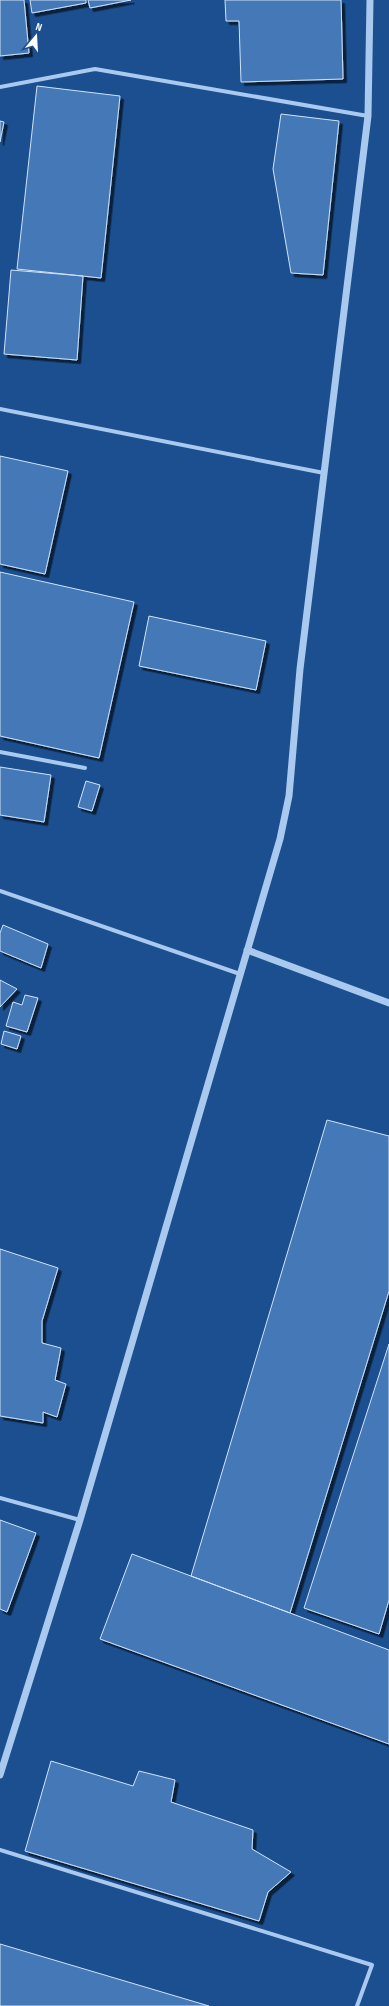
<svg xmlns="http://www.w3.org/2000/svg" width="389" height="2006" viewBox="0 0 389 2006" font-family="'Sofia Sans Condensed',sans-serif">
<defs>
<filter id="shadow"><feDropShadow dx="3.5" dy="3.5" stdDeviation="0" flood-color="#0009"/></filter>
</defs>
<rect width="100%" height="100%" fill="#1b4f8f"/>
<path fill="#4478b7" stroke="#cfe3fa" filter="url(#shadow)" d="M0,0H24L29,53L0,56Z
M30,0H86V3L32,13Z
M88,0H131L90,8Z
M225,0H341L343,79L241,82L239,21H226Z
M37,86L120,96L101,278L17,269Z
M281,114L339,121L323,275L291,273L273,169Z
M0,121L4,122L0,142Z
M11,270L83,276L77,360L4,354Z
M0,456L68,471L45,574L0,564Z
M0,572L134,602L99,758L0,736Z
M149,616L266,641L256,690L139,666Z
M0,767L51,775L44,822L0,815Z
M86,781L100,785L92,811L78,807Z
M3,925L48,944L41,968L0,951V933Z
M0,980L17,989L0,1007Z
M25,995L38,998L27,1032L6,1026L13,1002L22,1005Z
M4,1031L21,1036L17,1049L1,1044Z
M327,1120L389,1136V1291L290,1613L191,1576Z
M0,1249L58,1268L42,1321V1343L61,1348L55,1380L66,1384L57,1417L43,1412V1423L0,1416Z
M389,1344V1600L379,1634L304,1608Z
M0,1520L36,1533L7,1612L0,1609Z
M132,1554L389,1650V1744L100,1639Z
M51,1761L133,1786L139,1771L175,1780L171,1802L253,1830L252,1849L291,1872L268,1892L259,1921L25,1851Z
M0,1944L209,2006H0Z"/>
<g fill="none" stroke-linecap="round" stroke-linejoin="round">
<path stroke="#a9c9ee" stroke-width="4" d="M0,87L95,69L368,116
M0,409L324,473
M0,752L85,768
M0,891L240,974
M0,1498L80,1520
M0,1850L372,1965L357,2006"/>
<path stroke="#a9c9ee" stroke-width="7" d="M247,950L389,1003
M0,1775L80,1520L280,839L289,796L300,669L368,116L370,0"/>
</g>
<g transform="translate(36 36) rotate(18)" stroke="#1b4f8f" stroke-width="3" paint-order="stroke">
<path d="M0-3L7 15L0 10L-7 15Z" fill="#ffffff"/>
<text y="-6" font-size="11" font-weight="bold" text-anchor="middle" fill="#ffffff">N</text>
</g>
</svg>
